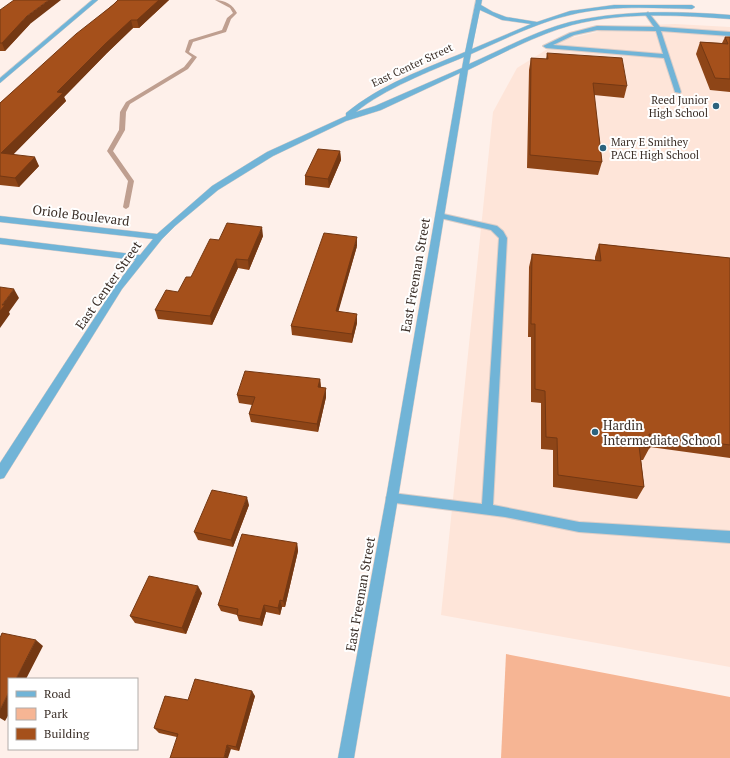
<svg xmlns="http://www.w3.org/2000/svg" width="730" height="758" viewBox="0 0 730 758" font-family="'PT Serif',serif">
<rect width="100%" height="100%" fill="#fef0ea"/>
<path fill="#fee5d9" d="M675,24L730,27V667L441,615L493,112L517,68L562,40L623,26Z"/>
<path fill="#f6b594" d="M506,654L730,697V758H501Z"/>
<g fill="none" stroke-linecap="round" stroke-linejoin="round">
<path fill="#bf9f90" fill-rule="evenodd" d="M215,0C225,0 233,5 237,13L231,19L226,32L193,42L189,52L197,57L188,69L130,104L126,112L125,130L113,151L134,181L129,207L126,209L124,208L123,207L128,181L107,151L119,130L120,112L126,102L184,67L192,57L185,52L189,40L222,30L227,18L233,13L230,8Z"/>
<g stroke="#dbcdc7" stroke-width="2">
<path id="service" d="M648,12L660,27L730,32V36L661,31L681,92L680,93L675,92L664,58L546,48L543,46L570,33L597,26L654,27L645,14ZM597,30L656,31L663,54L553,45L574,35Z
M436,213H439L497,226L503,231L507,238L493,505L579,522L730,531V543L579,532L505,517L388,502L386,498L388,494L392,493L482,504L499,238L491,230L436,217Z"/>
</g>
<g stroke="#dbcdc7" stroke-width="1">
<path id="minor" d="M92,0H98L0,83V78Z"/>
</g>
<g stroke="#dbcdc7" stroke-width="1">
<path id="tertiary" d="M476,0H482L481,5L493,12L506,17L537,22L570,11L614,5H692L695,7L692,9C652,8 610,5 570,15C536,23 503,40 471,54L469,64C501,50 535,31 570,22C622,10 676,11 730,15V19C678,15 623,12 572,25C536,35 501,54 468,70L398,498L354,758H338L386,498L460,73L381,110L346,121L273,156L218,190L175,226L162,239L122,289L4,478L0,479V463L116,285L135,260L0,244V238L140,255L153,239L0,222V216L157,234L212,186L267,152L346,116V113C380,85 424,69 465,52ZM480,10L502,20L531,24L472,49ZM464,57L462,68L375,106L356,112C384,89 430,71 464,57Z"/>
</g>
<use href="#service" fill="#71b4d7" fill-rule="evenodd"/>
<use href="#minor" fill="#71b4d7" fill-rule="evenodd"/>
<use href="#tertiary" fill="#71b4d7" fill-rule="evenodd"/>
</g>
<path fill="#8e4517" d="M118,0H169L139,28H133L107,53L64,97L66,101L13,154L39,166L19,187L0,185V103Z
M0,10L30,24L5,51H0Z
M725,37H730V92L710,90L696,54L700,42L722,43Z
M547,53L627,86L624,98L594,95L602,162L598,175L527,168L529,70L531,58L546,59Z
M340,151L341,160L329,188L305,185V176Z
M263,236L249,270L238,268L212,325L158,319L155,310L178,292L191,277L219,240Z
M599,244L730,258V458L650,447L643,460H641L644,487L637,499L553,487V450L541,449V403L531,402V337H528L529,267L532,254L595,260V257Z
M357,246L338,311L357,323L352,343L292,335L291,326Z
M320,379L321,388L326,397L318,432L251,422L249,414L252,405L239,403L237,395Z
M249,505L233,547L198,540L194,532Z
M297,543L298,551L285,607H282L280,615L266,612L262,626L239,621L237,615L221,611L218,605Z
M202,593L186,634L135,623L130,616Z
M255,696L239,751L159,733L154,728L188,700Z"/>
<path fill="#743813" d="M49,0H61L30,24L5,51L2,43L27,16Z
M159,0H169L139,28L137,20Z
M131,20L133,28L107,53L64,97L66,101L6,162L1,153L57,92L105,44Z
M340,151L341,160L329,188L328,179Z
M35,157L39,166L19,187L15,178Z
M262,227L263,236L249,270L248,260Z
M357,237V246L336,320V311Z
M236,259L238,268L212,325L210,316Z
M14,289L19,298L9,312L10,314L0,328V311L2,305Z
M357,314V323L352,343V334Z
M320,379L321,388L318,387Z
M326,388V397L318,432L317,424Z
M247,497L249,505L233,547L231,540Z
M297,543L298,551L285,607L283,601Z
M198,586L202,593L186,634L182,628Z
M280,600L282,607L280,615L278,608Z
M264,605L266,612L262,626L260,619Z
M36,640L43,646L26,679H16Z
M252,691L255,696L239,751L236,747Z
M9,692V714L5,721L0,718V710Z
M227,745L231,749L228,758H224Z"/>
<path fill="#a5501b" stroke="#743813" d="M14,0H49L27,16L2,43H0V10Z
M118,0H159L137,20H131L105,44L57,92L63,93L1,153L35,157L15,178L0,176V103L76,34L113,5Z
M725,37H730V79L715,78L700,42L728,44Z
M547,53L622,58L627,86L593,83L602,162L530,155L531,58L548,59Z
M318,149L340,151L328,179L305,176Z
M227,223L262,227L248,260L236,259L210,316L155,310L166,290L178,292L186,277H191L210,239L219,240Z
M324,233L357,237L336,311L357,314L352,334L291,326Z
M599,244L730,258V445L649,434L650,448L639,446L644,487L558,475L557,438L546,437L545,391L535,389V324H531L532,254L601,261Z
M0,287L14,289L2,305H5L0,311Z
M245,371L320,379L318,387L326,388L317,424L249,414L255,397L237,395Z
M212,490L247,497L231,540L194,532Z
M242,534L297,543L283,601L280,600L278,608L264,605L260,619L237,615L238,609L218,605Z
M149,576L198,586L182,628L130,616Z
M2,633L36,640L16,679H9V692L0,710V638Z
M195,679L252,691L236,747L227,745L224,758H170L178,734L154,728L165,696L188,700Z"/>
<g fill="#2c637e" stroke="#fff" stroke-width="1.5">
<circle cx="716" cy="106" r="4"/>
<circle cx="603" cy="148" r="4"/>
<circle cx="595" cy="432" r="4"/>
</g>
<g text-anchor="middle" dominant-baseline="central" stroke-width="4" stroke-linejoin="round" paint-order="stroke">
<g font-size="11" fill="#3b2f28" stroke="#fff">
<text transform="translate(412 65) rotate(-25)">East Center Street</text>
</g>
<g font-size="11" fill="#3b2f28" stroke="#fff" text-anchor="end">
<text x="708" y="100">Reed Junior<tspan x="708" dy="13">High School</tspan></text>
<text x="611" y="142" text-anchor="start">Mary E Smithey<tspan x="611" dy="13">PACE High School</tspan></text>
</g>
<g font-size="13" fill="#3b2f28" stroke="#fff">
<text transform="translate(81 215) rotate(7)">Oriole Boulevard</text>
<text transform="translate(415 275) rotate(-80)">East Freeman Street</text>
<text transform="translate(108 285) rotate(-55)">East Center Street</text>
<text transform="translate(360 594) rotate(-80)">East Freeman Street</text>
</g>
<g font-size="13" fill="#3b2f28" stroke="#fff" text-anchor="start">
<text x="603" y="425">Hardin<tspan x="603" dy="15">Intermediate School</tspan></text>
</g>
</g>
<rect x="8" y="678" width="130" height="72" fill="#ffffff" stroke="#b1aca9"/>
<rect x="16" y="691" width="20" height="6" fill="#71b4d7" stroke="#b1aca9"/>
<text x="44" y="698" font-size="12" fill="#3b2f28">Road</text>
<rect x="16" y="708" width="20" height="12" fill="#f6b594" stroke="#b1aca9"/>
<text x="44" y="718" font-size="12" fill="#3b2f28">Park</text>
<rect x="16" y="728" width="20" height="12" fill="#a5501b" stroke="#b1aca9"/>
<text x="44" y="738" font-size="12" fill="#3b2f28">Building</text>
</svg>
